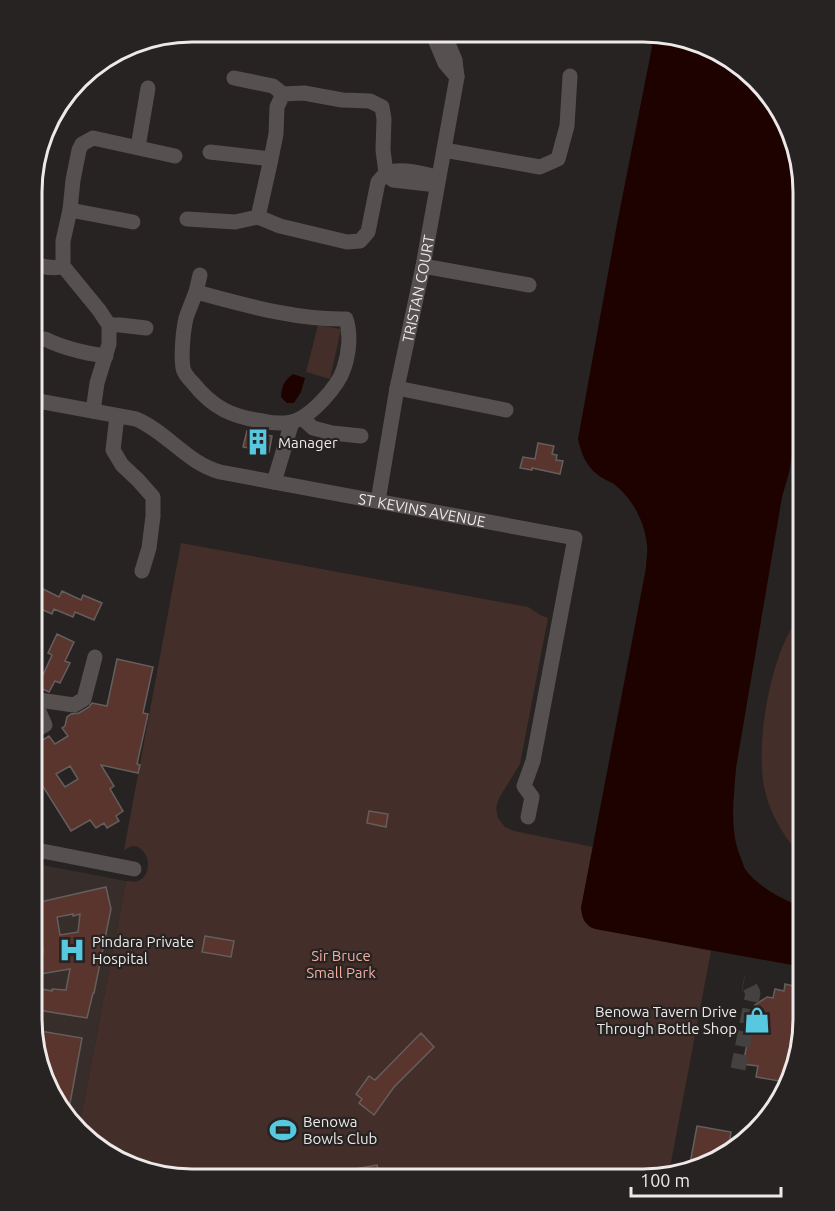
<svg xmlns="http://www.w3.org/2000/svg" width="835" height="1211" viewBox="0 0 835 1211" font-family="Ubuntu,sans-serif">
<rect width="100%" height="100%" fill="#272322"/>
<path fill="#372d2a" d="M32,863L126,881L79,1128L48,1090L32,1019Z"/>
<path fill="#432e29" d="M318,325L341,329L330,379L306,372Z
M181,543L528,607C535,611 540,616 548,618L520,764L499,798L496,808L498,818L505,827L514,831L593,847L581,908L589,927L711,951L669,1173L643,1179L172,1178L95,1146L79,1128L126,881C130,881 136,883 140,880C152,873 150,853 138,847C133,845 128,848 124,850Z
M803,612V699L798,724L797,750L798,774L803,795V858C785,839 771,816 765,791C754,746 771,646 803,612Z"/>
<path fill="#1d0200" d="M650,33H664L740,65L787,121L803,192V388L789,473L782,497L736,768C734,797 729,828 740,856C742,860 743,865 745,869C758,887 783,900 803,907V967L595,929C585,925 582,919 581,908L646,568C646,560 648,552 647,545C645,522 632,498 614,484C609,481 603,479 598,475C586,466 581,453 578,439L617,224L652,47Z
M293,374L305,378L301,392L294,403H287L281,397C282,385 284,381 293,374Z"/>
<path fill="#59352e" stroke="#645f5d" stroke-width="1.5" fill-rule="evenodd" d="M247,431L272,436L269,452L243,447Z
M538,443L554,446L552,454L557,455L556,460L563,461L560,474L532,468V470L520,468L523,457L535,459Z
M39,587L59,597L62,591L81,600L83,595L102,603L94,620L75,612L73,617L54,609L52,614L32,605Z
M57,634L74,642L65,661L70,663L60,683L55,681L49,692L32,684V670L43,675L52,655L48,653Z
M117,659L153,667L143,713L148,714L137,764L140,765L138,773L101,765L114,786L110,789L123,811L116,816L119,821L107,828L104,823L96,828L90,820L71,831L37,777L32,780V760L35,758L32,752V747L49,736L55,744L68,736L62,728L65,726L67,717L71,714L79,713L89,707L92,703L107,706ZM70,766L78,779L65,787L56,774Z
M369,811L388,814L386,827L367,823Z
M106,887L111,909L94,993H93L87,1018L32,1009V987L52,991V989L66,990L70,969L35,975L32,955L43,953L40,920L32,922V902L36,903ZM73,914V916L80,914L78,932L60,935L57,917Z
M205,936L234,941L231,957L202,952Z
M785,984L803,988V1030L785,1082L756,1077L758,1066L743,1064L755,1005L767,997L773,998L775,989L784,991Z
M34,1030L82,1038L68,1114L48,1090Z
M421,1033L434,1047L394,1087L374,1115L359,1103L362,1099L356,1094L369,1076L375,1080Z
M697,1126L731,1132L728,1150L714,1163L689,1169Z
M377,1165L380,1179H344L355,1169Z"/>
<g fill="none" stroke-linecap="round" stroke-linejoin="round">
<path stroke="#454140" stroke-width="15" stroke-dasharray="15 8" stroke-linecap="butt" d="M738,1069L753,993L749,985L743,984"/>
<path stroke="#7d7a79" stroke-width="1.5" stroke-dasharray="3 3" stroke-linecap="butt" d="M803,539C787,514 799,480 803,452
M32,1011L36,1012L33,1027"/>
<g stroke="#565150" stroke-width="15">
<path d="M432,32L445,63L457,77"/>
<path d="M234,78L273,86L283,94"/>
<path d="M138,147L148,88"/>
<path d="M444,150L540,167L558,159L567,126L570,76"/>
<path d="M210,152L271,159L276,134L277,107L283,94L304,93L342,100L370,101L382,107L384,119L383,150L386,173L378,182L368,232L360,241L347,242L280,226L258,217L271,159"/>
<path d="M437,185L393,180L386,173C402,167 422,174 438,177"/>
<path d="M70,210L133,222"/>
<path d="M187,219L235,222L258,217"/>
<path d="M33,264C43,266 53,270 63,266"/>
<path d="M423,266L529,285"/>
<path d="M196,292C245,305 295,320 346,319C351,334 349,353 344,368C338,387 310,418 291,422C281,424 272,423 263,421C232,417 213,408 193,383C189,379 184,374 183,368C181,355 183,331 186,318C189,309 193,300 196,292Z"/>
<path d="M196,292L200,275"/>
<path d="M109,325H120L146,328"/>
<path d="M45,339C65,349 84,353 106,356"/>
<path d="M397,388L506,410"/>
<path id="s1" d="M33,400L136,419C167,432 187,463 220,472L575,538L533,761L524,786L532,797L528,817"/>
<path d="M93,411L97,383L109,344V325L99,310L63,266V241L70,210L73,180L79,150L82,144L93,138L175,156"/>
<path d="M117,416L113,450L122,465L138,480L153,497V516L149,548L142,571"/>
<path d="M302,418L313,428L332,433L361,436"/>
<path d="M274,482L292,422"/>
<path id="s2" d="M378,501L397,388L423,266L457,77L455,60L443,32"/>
<path d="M32,699L74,705L84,699L95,657"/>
<path d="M32,732L45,725L34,700"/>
<path d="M32,849L134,869"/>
</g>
</g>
<defs>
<g id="building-bare" transform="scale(2.07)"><path d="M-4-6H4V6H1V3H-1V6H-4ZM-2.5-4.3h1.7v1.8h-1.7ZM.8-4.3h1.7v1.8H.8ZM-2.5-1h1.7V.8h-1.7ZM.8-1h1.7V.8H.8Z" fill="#56c9e0" stroke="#272322" stroke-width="2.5" paint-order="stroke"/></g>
<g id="hospital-bare" transform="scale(2.07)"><path d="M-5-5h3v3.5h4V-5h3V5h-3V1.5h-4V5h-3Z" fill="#56c9e0" stroke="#272322" stroke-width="2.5" paint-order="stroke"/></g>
<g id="shop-bare" transform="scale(2.07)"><path d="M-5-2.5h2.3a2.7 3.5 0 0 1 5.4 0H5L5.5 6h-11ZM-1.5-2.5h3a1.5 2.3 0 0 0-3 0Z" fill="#56c9e0" stroke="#272322" stroke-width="2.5" paint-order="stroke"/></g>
<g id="stadium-bare" transform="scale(2.07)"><path d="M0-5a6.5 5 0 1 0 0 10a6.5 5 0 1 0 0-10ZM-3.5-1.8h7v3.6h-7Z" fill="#56c9e0" stroke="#272322" stroke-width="2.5" paint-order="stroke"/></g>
</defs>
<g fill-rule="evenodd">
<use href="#building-bare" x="258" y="442"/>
<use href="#hospital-bare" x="72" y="950"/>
<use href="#shop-bare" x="757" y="1020"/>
<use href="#stadium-bare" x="283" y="1130"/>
</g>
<g text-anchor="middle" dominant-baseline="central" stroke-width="4.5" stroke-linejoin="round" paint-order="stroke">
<g font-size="15" fill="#ece9e8" stroke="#272322">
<text stroke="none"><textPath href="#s2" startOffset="216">TRISTAN COURT</textPath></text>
<text stroke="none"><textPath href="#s1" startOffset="410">ST KEVINS AVENUE</textPath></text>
</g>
<g font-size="15" fill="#ece9e8" stroke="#272322" text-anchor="start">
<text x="278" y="442">Manager</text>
<text x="92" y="941">Pindara Private<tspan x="92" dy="17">Hospital</tspan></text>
<text x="737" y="1011" text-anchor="end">Benowa Tavern Drive<tspan x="737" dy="17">Through Bottle Shop</tspan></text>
<text x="303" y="1121">Benowa<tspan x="303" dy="17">Bowls Club</tspan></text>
</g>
<g font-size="15" fill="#f1ad9e" stroke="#272322">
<text x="341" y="955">Sir Bruce<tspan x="341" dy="17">Small Park</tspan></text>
</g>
</g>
<path d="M0 0H835V1211H0ZM192 42H643A150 150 0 0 1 793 192V1019A150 150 0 0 1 643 1169H192A150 150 0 0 1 42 1019V192A150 150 0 0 1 192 42Z" fill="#272322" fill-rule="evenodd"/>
<path fill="none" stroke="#ece9e8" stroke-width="3" d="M192 42H643A150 150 0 0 1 793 192V1019A150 150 0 0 1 643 1169H192A150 150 0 0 1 42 1019V192A150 150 0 0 1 192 42Z"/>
<path d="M631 1187v9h150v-9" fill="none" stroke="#ece9e8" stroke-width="3"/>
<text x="640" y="1187" font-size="18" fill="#ece9e8" stroke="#272322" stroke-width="4.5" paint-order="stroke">100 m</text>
</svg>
